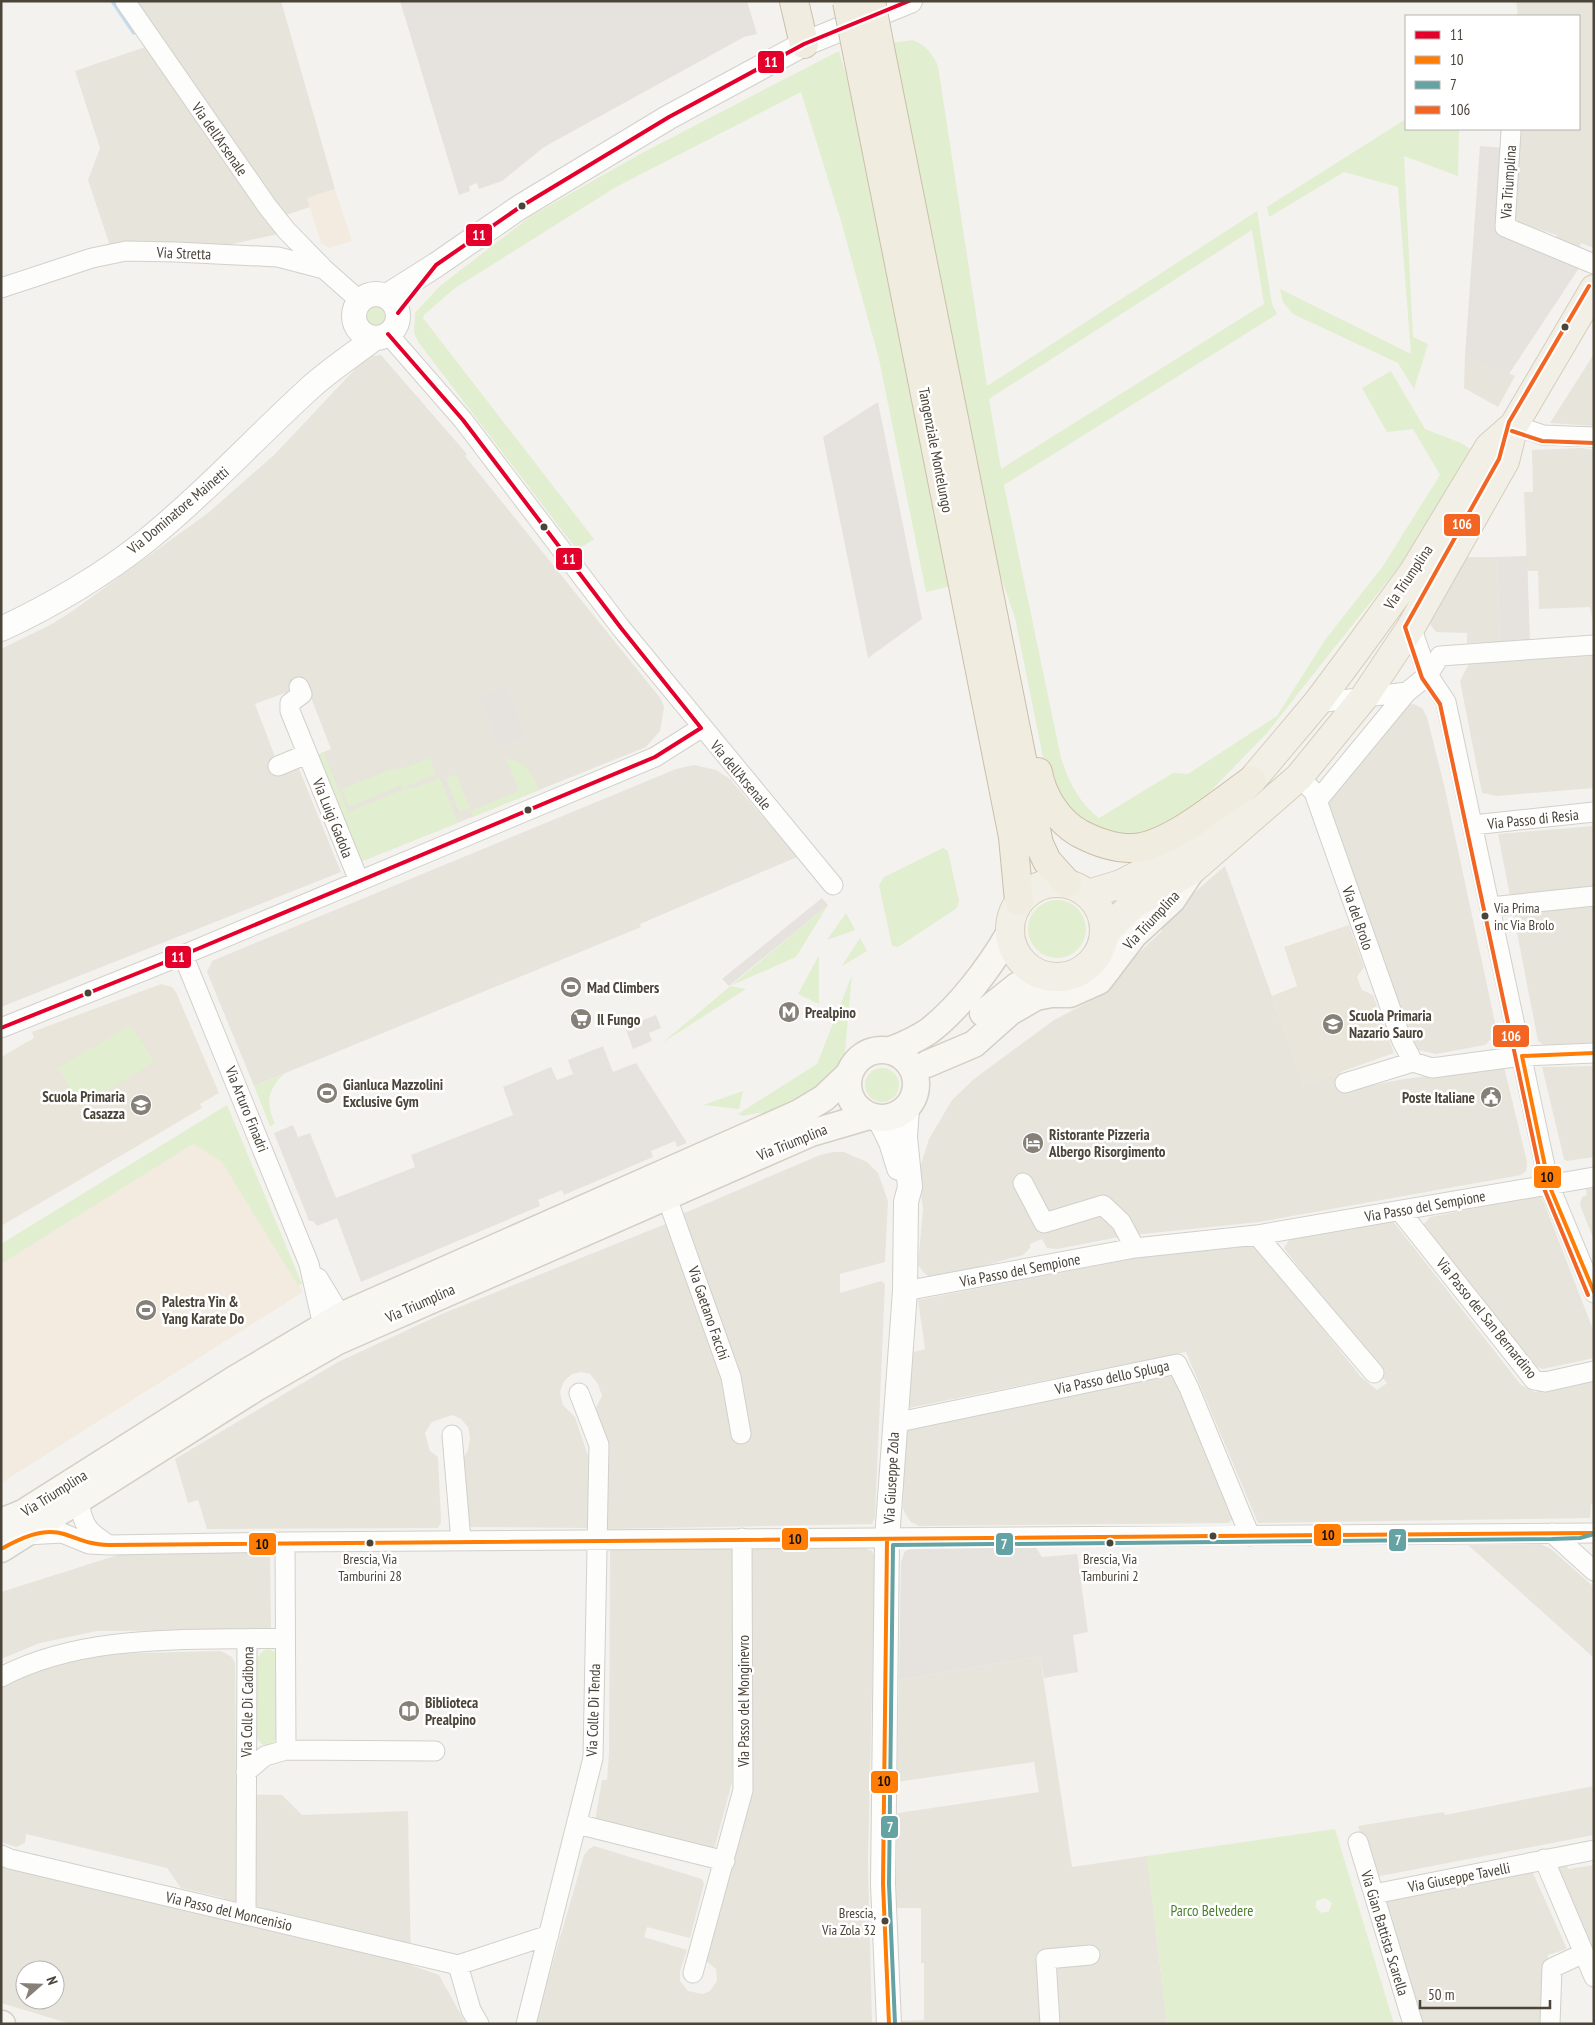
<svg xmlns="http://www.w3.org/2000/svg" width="1595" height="2025" viewBox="0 0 1595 2025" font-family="'PT Sans Narrow',sans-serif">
<rect width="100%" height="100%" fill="#f4f2ee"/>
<path fill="#e7e4dc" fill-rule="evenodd" d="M129,1H281L335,189L308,198L310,207L283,216Z
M1516,1H1594V248L1581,243L1577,253L1554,243L1557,235L1511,221L1515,129H1579V16H1518Z
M148,46L278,234L210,249H111L88,180L100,148L75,71Z
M1594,354V426L1550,423Z
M381,355L467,454L465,456L661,699L664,707L660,731L646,747L360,862L317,755L331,749L306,685L255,704L280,770L297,764L341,872L1,1007V649L50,625L71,612L208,513L274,455L359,365L372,356Z
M1465,355L1515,376L1498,407L1464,388Z
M1582,448L1594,450V626L1590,607L1539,609L1538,571H1527L1524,492H1533L1532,450Z
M1462,557H1497L1500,642L1467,643V633L1436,632L1429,623Z
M1594,654V788L1497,796L1482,793L1460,681L1469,664Z
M1414,704L1422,708L1427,717L1444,785L1496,1027L1494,1036L1485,1045L1436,1054L1418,1050L1412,1044L1397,1007L1329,804L1331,794L1406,705Z
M694,765L716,770L730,779L797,857L640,924L641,927L254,1086L207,972L212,961L676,769Z
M1594,826V1043L1544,1045L1538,1041L1498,834Z
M1225,866L1304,1085L1340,1072L1348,1090L1404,1079L1504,1067L1527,1162L1526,1171L1521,1175L1259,1222L1124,1236L1057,1249L1047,1248L1042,1239L1030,1244V1248L1023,1255L935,1279L925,1274L918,1265L923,1208L918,1174L929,1139L952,1100L974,1079L1054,1020L1098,997L1130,961L1162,931L1159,923Z
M1594,1066V1157L1567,1161L1564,1159L1542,1067Z
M833,1152H844L867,1162L878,1173L888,1201L885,1262L840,1274V1293L881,1281L885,1284L875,1517L872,1524L608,1529V1449L595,1410L602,1396L598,1384L590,1374L581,1372L572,1374L564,1381L560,1392L563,1405L575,1417L588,1456V1528L467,1527L463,1458L468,1450L470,1438L468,1427L461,1419L452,1415L432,1422L425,1433L430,1451L438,1457L441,1522L438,1528L207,1529L198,1500L188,1503L175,1459L338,1362L444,1313L668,1223L725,1375L726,1402L731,1438L751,1436L740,1373L680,1215L820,1155Z
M1594,1188V1240L1580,1205L1582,1197L1587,1195L1586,1189Z
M1541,1195L1594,1332V1358L1543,1369L1535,1366L1423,1225L1430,1217Z
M1393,1221L1521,1385L1535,1392L1594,1381V1504H1591L1590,1518L1258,1523L1186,1352L904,1409L906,1354L925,1349L918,1300L1158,1254L1256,1245L1361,1377L1377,1390L1387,1383L1284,1248L1290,1239Z
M1174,1374L1234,1518L1228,1523L919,1526L911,1522L906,1515L903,1509L905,1428Z
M1541,1544L1551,1549L1594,1587V1658L1468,1545Z
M732,1548V1782L715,1846L711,1850L595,1821L602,1780H607L609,1753L610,1549Z
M752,1548H864L872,1551L875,1558L868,1862L872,2024H535L584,1855L589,1849L594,1846L702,1879L704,1884L690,1938L647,1927L644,1937L687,1950L680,1971V1981L688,1991L703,1994L710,1991L717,1981L716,1969L704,1959L751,1775Z
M270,1551L271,1630L97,1631L40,1643L1,1659V1592L121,1554Z
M221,1651L232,1657L235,1663L236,1794L282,1795L302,1815L408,1811L411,1965L439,1975L466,2024H71L1,2003V1865L224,1920V1898L181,1888L167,1868L26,1834L25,1843L16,1847L1,1842V1684L45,1665L101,1654ZM25,1970H55V2000H25Z
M1040,1656L1072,1867L1147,1856L1167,2024H900L899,2021L924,2020V1963H921V1908H895L898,1813L1039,1792L1034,1762L897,1782L899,1680Z
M1594,1786V1835L1380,1876L1373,1873L1358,1826L1444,1812L1445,1815Z
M1566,1862L1568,1869L1594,1865V1961L1558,1869L1560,1864Z
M1532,1871L1567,1949L1548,1955L1546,2024H1418L1384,1900Z"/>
<path fill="#f3ebdf" d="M335,189L352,241L329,248L321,243L307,198Z
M193,1144L222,1162L303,1292L1,1483V1264Z"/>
<path fill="#e6e2de" d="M400,1H747L757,34L744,37L544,147L502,181L479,189L477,183L469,186L470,191L459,195Z
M1480,146L1505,148L1501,233L1579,268L1509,374L1465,355Z
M1035,1546L1042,1557L1077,1554L1088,1632L1073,1635L1078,1672L1044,1678L1040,1656L899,1680L901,1562L905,1551L916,1547Z"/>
<path fill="#eae5da" d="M1349,925L1364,967L1357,977L1362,990L1373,995L1394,1053L1304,1085L1272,996L1297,986L1284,947Z
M161,984L172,987L176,992L219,1093L200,1104L202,1108L1,1226V1057L34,1038L32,1032Z"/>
<path fill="#e1eecf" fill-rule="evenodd" d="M912,40C925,44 933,54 938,66L987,386L1257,211L1272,304L1277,314L1004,485L1061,758C1069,782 1079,803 1099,818L1173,773L1188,774L1277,716L1325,640L1383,566L1440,475L1413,429L1387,432L1362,388L1391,371L1425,429L1461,443L1473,451L1415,546L1266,734L1202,800L1159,829L1133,835L1099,833L1066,807L1047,777L1015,618L999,571L893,43ZM1252,230L1264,304L1001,469L989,399Z
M839,51L849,86L951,586L926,592L879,359L841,221L801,92L616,187L455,288L424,315L423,318L594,539L577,550L419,343L414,333L415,313L440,286L531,216L642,153Z
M1406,119V129H1459L1458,176L1404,156L1413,337L1428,344L1414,389L1398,363L1293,314L1283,302L1280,289L1411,354L1398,187L1344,172L1269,217L1267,207Z
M364 315a12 12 0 1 1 24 0a12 12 0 1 1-24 0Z
M323,752L348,812L409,787L410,789L440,778L458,823L360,862L317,755Z
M430,758L436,774L402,788L401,785L349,807L342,789L394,768L396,771Z
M506,758C527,762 531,772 539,790L473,817L471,811L519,791Z
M456,774L470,808L459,812L446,779Z
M943,848L948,851L959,901L957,908L898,947L892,946L879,885L884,877Z
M1028 929a29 29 0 1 1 58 0a29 29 0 1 1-58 0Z
M828,905L796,957L730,986L746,989L662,1043Z
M846,913L855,930L827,940Z
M860,938L867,951L842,966Z
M819,955V1004L798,994Z
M852,975L844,1062L835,1079L774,1114L757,1113L743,1116L738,1114L817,1064Z
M131,1025L154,1062L81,1106L58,1068Z
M865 1085a17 17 0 1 1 34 0a17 17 0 1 1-34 0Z
M284,1074C267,1090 266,1103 275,1124L270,1126L254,1086Z
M743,1091L739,1109L703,1105Z
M227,1105L302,1284L298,1286L222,1162L193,1144L1,1264V1244Z
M269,1649L275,1652L277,1658L278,1738L269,1746L263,1745L257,1739V1658L264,1650Z
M1335,1829L1394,2024H1167L1147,1856ZM1325,1898L1332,1903L1329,1911L1322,1913L1316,1908V1901Z"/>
<path fill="#e6e3df" d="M878,402L922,619L868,658L823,437Z
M1527,556L1530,641L1500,642L1497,557Z
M506,687L526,736L500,746L480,697Z
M822,898L828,905L729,986L722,979Z
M656,1015L661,1028L649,1033L652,1041L633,1049L625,1027Z
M603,1046L613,1072L636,1063L687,1143L677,1147L675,1141L651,1151L653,1157L564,1195L562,1190L538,1200L540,1206L361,1282L337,1218L317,1226L313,1221H309L274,1133L293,1125L298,1137L310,1133L336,1198L415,1167L411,1155L513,1115L503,1087L551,1067L557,1080L573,1074L568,1060Z"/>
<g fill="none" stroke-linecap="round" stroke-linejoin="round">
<path stroke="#c0ddf1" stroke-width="5" d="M113,1L134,32"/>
<g stroke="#d2d0cb" stroke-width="21">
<path id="minor" d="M125,1L267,206L286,230L323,268
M1511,131L1505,227L1594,264
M1,288L92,258L126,251L176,252L278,257L324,269L359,300
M388,334L463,420L621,628L833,885
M1514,425L1543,435L1594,437
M1411,627L1428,675L1446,702L1549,1185L1594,1293
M299,687L302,694L290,703V711L359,881
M1317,703L1407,692
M278,766L307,754
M1299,777L1314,792L1402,1041L1413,1062L1432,1068L1522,1056L1594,1053
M1317,801L1407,692L1428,675L1440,656L1594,645
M1473,825L1594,812
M1490,907L1594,896
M183,955L309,1264L323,1326
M1,1028L183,955L655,757L701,728
M1345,1083L1413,1062
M1023,1183L1044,1223L1103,1205L1121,1222L1135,1248
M666,1195L731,1377L741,1434
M1400,1211L1534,1380L1545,1382L1594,1371
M1257,1235L1374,1373
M318,1278L341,1316
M905,1291L1135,1248L1257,1235L1594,1177
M894,1423L1177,1364L1189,1388L1250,1536
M452,1435L461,1541
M79,1502C83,1526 88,1532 109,1545
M1552,1533L1594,1571
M26,1535L62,1533L89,1544L109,1545L285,1542L1594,1533
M1,1677C87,1632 191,1641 285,1638
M286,1750L435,1751
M246,1772L265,1756L286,1750L285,1542
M577,1824L725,1861
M1358,1842L1413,2024
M1,1855L10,1859L458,1965L549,1935
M1544,1859L1594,1977
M1374,1894L1594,1850
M246,1915L247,1639
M458,1965L471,2010L479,2024
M693,1973L743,1790L742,1538
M526,2024L593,1758L599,1445L579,1393
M1050,2024L1046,1959L1090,1955
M1550,2024L1552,1968L1584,1953"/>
</g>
<g stroke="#d2d0cb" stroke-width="26">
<path id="tertiary" d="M354 316a22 22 0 1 1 44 0a22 22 0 1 1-44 0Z
M387,296L436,265L520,207L669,117L804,44L910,1
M1,629C51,606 105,574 147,540C206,492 256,437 311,387C331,369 354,354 375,338
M879,1118L891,1142L899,1168
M889,2024L883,1884L887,1539L905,1291L906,1202L910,1187L905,1137L907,1108"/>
</g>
<g stroke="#d3cfc5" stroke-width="29">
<path id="secondary" d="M983,1013L1017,986L1039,974
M848 1084a34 34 0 1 1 68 0a34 34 0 1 1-68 0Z
M891,1050C904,1045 917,1039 929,1031C959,1008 990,967 1009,934
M927,1064L974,1044L1010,1012L1036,997L1051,994H1070L1099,981L1134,935L1172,900L1192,870
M1,1522L23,1513L235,1379L341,1316L799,1113L824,1098L848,1075
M1,1549L254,1389L338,1341L811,1133L869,1116
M1,2024H2"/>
</g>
<g stroke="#d6cebb" stroke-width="30">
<path id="primary" d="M1010 930a47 47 0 1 1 94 0a47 47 0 1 1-94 0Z
M1088,894L1121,884L1165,861L1252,780L1317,703L1355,652L1414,571L1489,447L1514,425
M1104,934L1131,906L1192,870L1299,777L1365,696L1411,627L1505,461L1514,425L1594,289"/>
</g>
<g stroke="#ccbfa9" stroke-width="30">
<path id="trunk" d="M794,1L804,44
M880,48L1039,844L1047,861L1067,883
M858,57L1013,837L1019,901
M1038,772C1042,796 1058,821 1079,833C1096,842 1115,849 1134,848C1170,846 1222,801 1252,780"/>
</g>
<use href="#minor" stroke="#fdfdfc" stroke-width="19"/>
<use href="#tertiary" stroke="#fdfdfc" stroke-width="24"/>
<use href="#secondary" stroke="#f7f6f1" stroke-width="26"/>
<use href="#primary" stroke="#f2efe6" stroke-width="28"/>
<use href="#trunk" stroke="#f0ece0" stroke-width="28"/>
<g stroke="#ccbfa9" stroke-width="30" stroke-linecap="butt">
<path id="trunk-bridge" d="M871,1L880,48
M847,2L858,57"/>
</g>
<use href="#trunk-bridge" stroke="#f0ece0" stroke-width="28"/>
<g stroke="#fff" stroke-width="8">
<path id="bus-1" d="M398,313L436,265L520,207L669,117L804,44L909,1
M388,334L463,420L621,628L701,728
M1,1028L183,955L655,757L701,728"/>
</g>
<g stroke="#fff" stroke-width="8">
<path id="bus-2" d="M1522,1056L1549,1185L1594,1292
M1522,1056L1594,1053
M887,1539L883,1884L889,2024
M1,1549C19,1539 43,1527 64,1534C83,1540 87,1544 109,1545L1594,1533"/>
</g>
<g stroke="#fff" stroke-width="8">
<path id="bus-3" d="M895,2024L889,1884L893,1545L1552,1539L1580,1538L1594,1534"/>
</g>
<g stroke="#fff" stroke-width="8">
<path id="bus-4" d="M1512,431L1542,441L1594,443
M1588,1295L1543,1186L1440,704L1422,678L1405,627L1499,459L1509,422L1589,286"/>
</g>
<use href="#bus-1" stroke="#e4002b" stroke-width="4"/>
<use href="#bus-2" stroke="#ff7d04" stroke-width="4"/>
<use href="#bus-3" stroke="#65a2a3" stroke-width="4"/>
<use href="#bus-4" stroke="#f26522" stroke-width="4"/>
</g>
<defs>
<g id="stadium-disc" transform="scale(1.125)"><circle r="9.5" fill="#868178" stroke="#fff"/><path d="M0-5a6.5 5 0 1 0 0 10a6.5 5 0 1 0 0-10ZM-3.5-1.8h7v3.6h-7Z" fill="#fff"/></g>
<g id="metro-disc" transform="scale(1.125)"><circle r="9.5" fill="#868178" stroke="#fff"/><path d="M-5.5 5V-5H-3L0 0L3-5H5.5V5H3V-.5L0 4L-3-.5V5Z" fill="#fff"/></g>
<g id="supermarket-disc" transform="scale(1.125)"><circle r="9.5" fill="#868178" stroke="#fff"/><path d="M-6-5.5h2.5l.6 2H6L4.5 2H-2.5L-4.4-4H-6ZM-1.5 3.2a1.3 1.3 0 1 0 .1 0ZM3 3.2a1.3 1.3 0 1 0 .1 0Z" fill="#fff"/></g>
<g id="school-disc" transform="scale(1.125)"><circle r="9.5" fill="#868178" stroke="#fff"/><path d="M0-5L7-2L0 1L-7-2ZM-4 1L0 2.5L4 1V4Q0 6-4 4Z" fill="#fff"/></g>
<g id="civic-disc" transform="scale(1.125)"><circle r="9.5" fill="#868178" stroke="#fff"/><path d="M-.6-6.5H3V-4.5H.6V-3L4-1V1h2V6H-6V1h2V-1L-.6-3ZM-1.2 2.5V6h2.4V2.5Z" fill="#fff"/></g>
<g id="hotel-disc" transform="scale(1.125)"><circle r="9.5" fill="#868178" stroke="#fff"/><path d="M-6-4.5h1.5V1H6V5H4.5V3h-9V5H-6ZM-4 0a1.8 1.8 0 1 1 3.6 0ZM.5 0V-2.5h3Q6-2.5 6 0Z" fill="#fff"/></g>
<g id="library-disc" transform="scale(1.125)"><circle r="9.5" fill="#868178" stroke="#fff"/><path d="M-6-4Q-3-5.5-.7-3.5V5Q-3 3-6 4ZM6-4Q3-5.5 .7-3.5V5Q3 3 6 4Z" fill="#fff"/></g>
</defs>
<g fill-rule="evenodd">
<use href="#stadium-disc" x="571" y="987"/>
<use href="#metro-disc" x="789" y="1012"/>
<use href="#supermarket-disc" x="581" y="1019"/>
<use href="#school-disc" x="1333" y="1024"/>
<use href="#stadium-disc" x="327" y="1093"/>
<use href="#civic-disc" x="1491" y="1097"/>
<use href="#school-disc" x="141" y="1105"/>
<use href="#hotel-disc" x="1033" y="1143"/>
<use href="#stadium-disc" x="146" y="1310"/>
<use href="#library-disc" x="409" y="1711"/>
</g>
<g fill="#4b4439" stroke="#fff" stroke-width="2">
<circle cx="522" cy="206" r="4.5"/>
<circle cx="1565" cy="327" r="4.5"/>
<circle cx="544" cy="527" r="4.5"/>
<circle cx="528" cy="810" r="4.5"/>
<circle cx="1485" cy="916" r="4.5"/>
<circle cx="88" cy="993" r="4.5"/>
<circle cx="1213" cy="1536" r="4.5"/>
<circle cx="370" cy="1543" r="4.5"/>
<circle cx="1110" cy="1543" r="4.5"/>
<circle cx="885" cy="1921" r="4.5"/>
</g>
<g text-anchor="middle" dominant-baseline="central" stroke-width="5" stroke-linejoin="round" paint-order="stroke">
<g font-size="14" fill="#4b4439" stroke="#fff">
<text x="1494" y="908" text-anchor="start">Via Prima<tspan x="1494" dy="17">inc Via Brolo</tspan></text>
<text x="370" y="1559">Brescia, Via<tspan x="370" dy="17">Tamburini 28</tspan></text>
<text x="1110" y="1559">Brescia, Via<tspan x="1110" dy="17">Tamburini 2</tspan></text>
<text x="876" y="1913" text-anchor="end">Brescia,<tspan x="876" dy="17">Via Zola 32</tspan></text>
</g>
<g font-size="15" fill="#4b4439" stroke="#fff">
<text transform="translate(220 139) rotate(55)">Via dell'Arsenale</text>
<text transform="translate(1508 182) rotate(-86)">Via Triumplina</text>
<text transform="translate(184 253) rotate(2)">Via Stretta</text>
<text transform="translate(936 450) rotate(79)">Tangenziale Montelungo</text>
<text transform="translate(178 510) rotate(-40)">Via Dominatore Mainetti</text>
<text transform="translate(1408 577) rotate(-56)">Via Triumplina</text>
<text transform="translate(741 775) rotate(50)">Via dell'Arsenale</text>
<text transform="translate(333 818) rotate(68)">Via Luigi Gadola</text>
<text transform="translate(1533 819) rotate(-6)">Via Passo di Resia</text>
<text transform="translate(1358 918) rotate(71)">Via del Brolo</text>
<text transform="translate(1151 920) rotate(-47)">Via Triumplina</text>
<text transform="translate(247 1109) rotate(68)">Via Arturo Finadri</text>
<text transform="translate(792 1142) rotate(-22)">Via Triumplina</text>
<text transform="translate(1425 1206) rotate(-10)">Via Passo del Sempione</text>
<text transform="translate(1020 1270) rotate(-11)">Via Passo del Sempione</text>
<text transform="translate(420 1303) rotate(-24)">Via Triumplina</text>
<text transform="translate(709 1313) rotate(71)">Via Gaetano Facchi</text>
<text transform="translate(1487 1318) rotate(51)">Via Passo del San Bernardino</text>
<text transform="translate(1112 1377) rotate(-12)">Via Passo dello Spluga</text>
<text transform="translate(891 1478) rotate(-87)">Via Giuseppe Zola</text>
<text transform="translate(54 1493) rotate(-32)">Via Triumplina</text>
<text transform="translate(743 1701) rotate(-90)">Via Passo del Monginevro</text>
<text transform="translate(247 1702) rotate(-89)">Via Colle Di Cadibona</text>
<text transform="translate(593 1710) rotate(-88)">Via Colle Di Tenda</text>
<text transform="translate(1459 1877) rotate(-11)">Via Giuseppe Tavelli</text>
<text transform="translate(229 1911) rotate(13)">Via Passo del Moncenisio</text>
<text transform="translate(1385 1933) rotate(73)">Via Gian Battista Scarella</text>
</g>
<g font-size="15" font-weight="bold" fill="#4b4439" stroke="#fff" text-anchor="start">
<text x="587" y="987">Mad Climbers</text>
<text x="805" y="1012">Prealpino</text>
<text x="1349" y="1015">Scuola Primaria<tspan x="1349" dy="17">Nazario Sauro</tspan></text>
<text x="597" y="1019">Il Fungo</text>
<text x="343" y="1084">Gianluca Mazzolini<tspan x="343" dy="17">Exclusive Gym</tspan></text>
<text x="125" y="1096" text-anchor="end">Scuola Primaria<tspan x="125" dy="17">Casazza</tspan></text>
<text x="1475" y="1097" text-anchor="end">Poste Italiane</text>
<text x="1049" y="1134">Ristorante Pizzeria<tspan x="1049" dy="17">Albergo Risorgimento</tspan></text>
<text x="162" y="1301">Palestra Yin &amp;<tspan x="162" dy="17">Yang Karate Do</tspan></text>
<text x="425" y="1702">Biblioteca<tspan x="425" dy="17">Prealpino</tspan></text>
</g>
<g font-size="15" fill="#4a7f2a" stroke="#fff">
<text x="1212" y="1910">Parco Belvedere</text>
</g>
</g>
<g stroke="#fff" stroke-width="2">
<rect x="757" y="50" width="28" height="24" rx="5" fill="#e4002b"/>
<rect x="465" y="223" width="28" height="24" rx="5" fill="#e4002b"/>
<rect x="1443" y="513" width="38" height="24" rx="5" fill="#f26522"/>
<rect x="555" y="547" width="28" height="24" rx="5" fill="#e4002b"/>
<rect x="164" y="945" width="28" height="24" rx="5" fill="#e4002b"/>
<rect x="1492" y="1024" width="38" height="24" rx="5" fill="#f26522"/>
<rect x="1533" y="1165" width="29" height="24" rx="5" fill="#ff7d04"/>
<rect x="1313" y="1523" width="29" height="24" rx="5" fill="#ff7d04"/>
<rect x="781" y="1527" width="28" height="24" rx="5" fill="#ff7d04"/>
<rect x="1388" y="1528" width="19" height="24" rx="5" fill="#65a2a3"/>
<rect x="248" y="1532" width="29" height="24" rx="5" fill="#ff7d04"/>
<rect x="995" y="1532" width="19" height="24" rx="5" fill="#65a2a3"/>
<rect x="870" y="1770" width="29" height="24" rx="5" fill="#ff7d04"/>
<rect x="880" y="1815" width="19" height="24" rx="5" fill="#65a2a3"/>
</g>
<g font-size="14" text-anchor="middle" font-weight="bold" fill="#fff">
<text x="771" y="67">11</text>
<text x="479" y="240">11</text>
<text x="1462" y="529">106</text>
<text x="569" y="564">11</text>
<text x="178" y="962">11</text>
<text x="1511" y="1041">106</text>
<text x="1398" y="1545">7</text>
<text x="1004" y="1549">7</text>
<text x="890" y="1832">7</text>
</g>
<g font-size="14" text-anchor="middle" font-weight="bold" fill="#111">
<text x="1547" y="1182">10</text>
<text x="1328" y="1540">10</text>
<text x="795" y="1544">10</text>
<text x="262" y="1549">10</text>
<text x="884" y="1786">10</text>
</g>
<rect width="1595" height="2025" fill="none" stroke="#4b4439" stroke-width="5"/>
<rect x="1405" y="15" width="175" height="115" fill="#ffffff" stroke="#b7b4b0"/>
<rect x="1415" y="31" width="25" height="8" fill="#e4002b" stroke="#b7b4b0"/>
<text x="1450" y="40" font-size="15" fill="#4b4439">11</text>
<rect x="1415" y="56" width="25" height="8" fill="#ff7d04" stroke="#b7b4b0"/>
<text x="1450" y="65" font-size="15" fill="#4b4439">10</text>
<rect x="1415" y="81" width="25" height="8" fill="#65a2a3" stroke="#b7b4b0"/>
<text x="1450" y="90" font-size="15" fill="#4b4439">7</text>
<rect x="1415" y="106" width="25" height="8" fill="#f26522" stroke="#b7b4b0"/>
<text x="1450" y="115" font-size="15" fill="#4b4439">106</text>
<g transform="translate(40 1985) rotate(70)"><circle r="24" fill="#ffffff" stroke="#b7b4b0"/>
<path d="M0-4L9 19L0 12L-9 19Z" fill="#868178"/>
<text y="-8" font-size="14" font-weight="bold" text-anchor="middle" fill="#4b4439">N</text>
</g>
<path d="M1420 2000v8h130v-8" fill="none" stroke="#4b4439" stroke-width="2.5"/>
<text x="1428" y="2000" font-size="15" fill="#4b4439" stroke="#ffffff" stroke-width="4" paint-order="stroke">50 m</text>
</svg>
